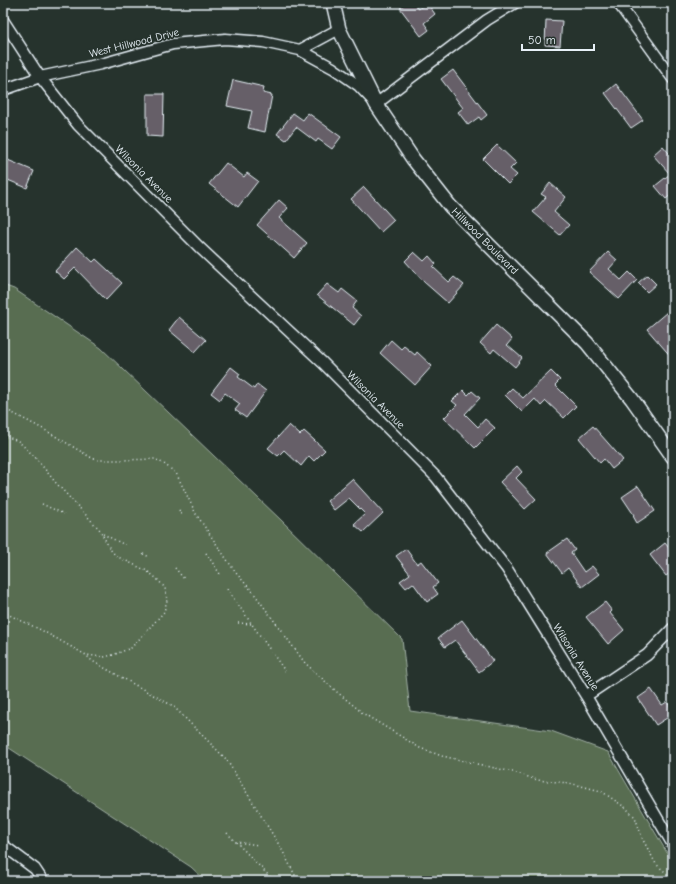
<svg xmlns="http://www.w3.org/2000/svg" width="676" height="884" viewBox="0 0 676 884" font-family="'Comic Neue',sans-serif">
<rect width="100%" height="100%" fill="#26332d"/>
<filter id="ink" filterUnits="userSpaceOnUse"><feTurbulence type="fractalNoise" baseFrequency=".025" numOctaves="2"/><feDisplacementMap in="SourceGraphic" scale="8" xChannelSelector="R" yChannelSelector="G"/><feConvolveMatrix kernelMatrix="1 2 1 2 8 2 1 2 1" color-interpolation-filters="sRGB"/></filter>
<g filter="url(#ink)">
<path fill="#586d51" stroke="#a0afa4" d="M3,285L14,289L101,348L281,520L402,639L410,711L551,731L608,752L673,863V881H206L191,867L3,744Z"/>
<path fill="#665f67" stroke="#e8f1f8" d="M406,3H413L418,9L427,3L435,14L424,23L429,30L421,36L400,8Z
M546,20L562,21L560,46L545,45Z
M453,70L487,115L481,120L479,117L468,125L458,112L463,108L441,79Z
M233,80L264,87L263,93L272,95L265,132L248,128L252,111L227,106Z
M616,84L643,120L631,128L605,93Z
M147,94H164L163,137L147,136Z
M293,113L303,120L308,113L341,137L332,149L318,139L316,142L296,127L286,140L277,134Z
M497,145L516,163L510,169L517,175L508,184L483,159Z
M663,146L673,158V193L666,199L655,186L670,174L653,155Z
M3,158L34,171L27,188L3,178Z
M226,163L244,177L247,173L258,181L238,207L209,184Z
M550,183L566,197L554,212L569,225L560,235L533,212L546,197L541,194Z
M364,187L394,220L381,232L351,199Z
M279,200L288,208L279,218L307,243L294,258L257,225Z
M77,247L93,262L96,259L122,283L106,300L75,268L64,279L55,271Z
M414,252L424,261L429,256L436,264L433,267L449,282L454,277L464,285L448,303L424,282L405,261Z
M608,252L617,260L609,269L621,280L629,272L637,280L619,299L589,272Z
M647,275L656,284L647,292L638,283Z
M327,284L339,293L342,289L357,301L352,308L361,316L354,325L317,295Z
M667,312L673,319V324L669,327L673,331V359L647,329Z
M179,317L206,340L195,352L169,330Z
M496,325L512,339L507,345L522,358L515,367L494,349L491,353L480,343Z
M391,340L401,349L404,346L415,355L417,352L432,366L415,385L380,353Z
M231,367L240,374L238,377L254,389L257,384L266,391L246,418L235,410L240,404L225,393L220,400L211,393Z
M551,371L560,380L555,385L576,406L564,418L546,401L541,406L535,399L522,412L505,395L512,388L523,398Z
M463,390L468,395L472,391L480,398L465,414L478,427L485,419L495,428L475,448L444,418L457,405L452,401Z
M289,425L300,435L304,431L325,450L314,461L309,456L301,466L284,450L278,456L268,448Z
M593,426L623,460L612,469L604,459L600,463L579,438Z
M517,466L522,472L516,478L536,499L525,509L500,482Z
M352,479L383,513L363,532L354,524L365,514L349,498L334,510L327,501Z
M638,486L655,511L637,523L633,516L634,515L622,497Z
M567,539L575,550L571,553L584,572L592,566L599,574L582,587L568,568L562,573L547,553Z
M665,543L673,553V571L666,576L650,555Z
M406,549L417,564L421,561L438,583L433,587L438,594L427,602L413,583L406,588L400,581L410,574L396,556Z
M605,602L612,611L610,613L624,630L608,644L586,617Z
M462,620L493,661L479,672L455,640L445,647L438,638Z
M651,689L662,705L667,702L673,711V714L656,725L638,698Z"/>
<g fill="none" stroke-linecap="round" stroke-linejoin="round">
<g stroke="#e8f1f8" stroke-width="13">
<path id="minor" d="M618,3L673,79
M3,20L40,77L78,125L200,248L323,363L436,477L507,569L586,696L673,845
M300,50L333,68L359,86L376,104L487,20L515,3
M3,90L40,77L101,64L173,44L225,39L263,42L300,50L339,29
M586,696L647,655L673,628
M3,845L35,869L43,881"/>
</g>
<g stroke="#e8f1f8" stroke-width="16">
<path id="tertiary" d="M333,3L339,29L376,104L413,159L450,206L587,343L632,399L673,457"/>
</g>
<path stroke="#e8f1f8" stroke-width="1.5" stroke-dasharray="1 3" stroke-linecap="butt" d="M3,408L45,430L90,457L97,460H122L155,459L164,464L176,473L196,514L236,573L253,592L305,663L337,692L364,714L420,748L442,756L517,773L537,780L569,783L601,791L626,808L635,817L643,840L656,864L673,879
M3,435L18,441L35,457L56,483L100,530L110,549L116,556L147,571L156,578L165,588L167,600L164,612L131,648L113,655L104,657L86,655
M42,504L64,514
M179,510L182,515
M103,534L125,545
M206,553L220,574
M143,554L150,557
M175,568L185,580
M227,589L285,671
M3,612L41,630L86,655L92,661L173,706L226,759L281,848L298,881
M238,623L252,624
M227,833L236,842L259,845
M236,842L274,881"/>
<use href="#minor" stroke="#26332d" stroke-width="10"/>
<use href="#tertiary" stroke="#26332d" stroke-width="13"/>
</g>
</g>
<g text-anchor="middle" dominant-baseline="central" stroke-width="3.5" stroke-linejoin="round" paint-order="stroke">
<g font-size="11" fill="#e8f1f8" stroke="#26332d">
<text transform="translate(134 43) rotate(-14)">West Hillwood Drive</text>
<text transform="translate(144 174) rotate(45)">Wilsonia Avenue</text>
<text transform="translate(485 241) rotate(45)">Hillwood Boulevard</text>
<text transform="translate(376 400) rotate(45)">Wilsonia Avenue</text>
<text transform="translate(576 657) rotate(58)">Wilsonia Avenue</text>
</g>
</g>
<rect width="676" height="884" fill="none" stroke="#26332d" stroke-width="16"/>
<rect x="8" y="8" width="660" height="868" fill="none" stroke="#e8f1f8" stroke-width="1.5" filter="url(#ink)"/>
<path d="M522 44v6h72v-6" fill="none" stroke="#e8f1f8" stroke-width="2"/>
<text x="528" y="44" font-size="12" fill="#e8f1f8" stroke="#26332d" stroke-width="3" paint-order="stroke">50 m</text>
</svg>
